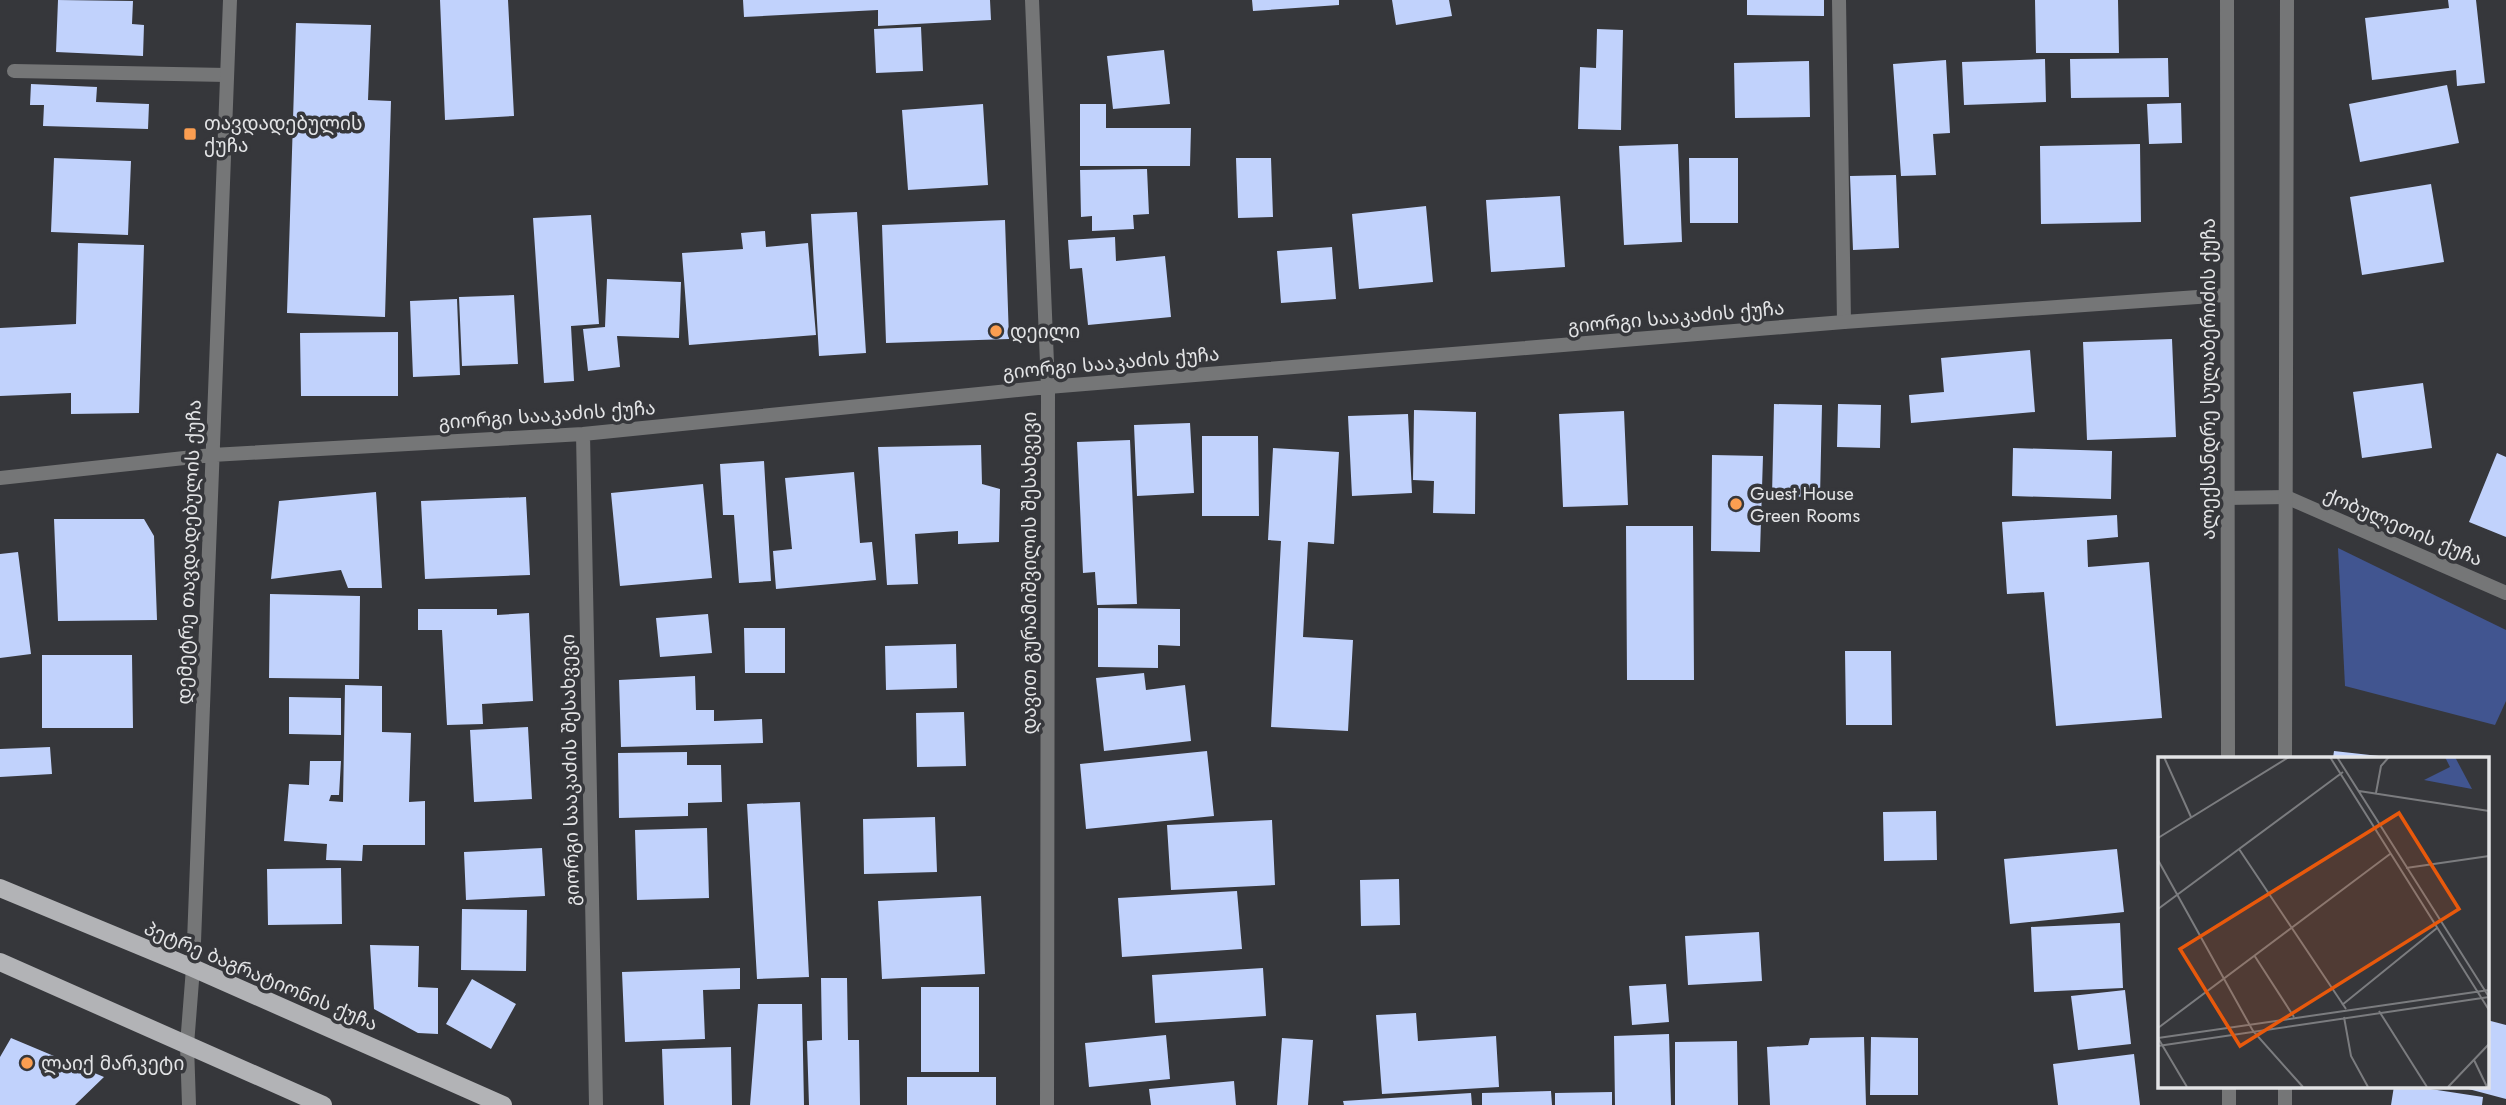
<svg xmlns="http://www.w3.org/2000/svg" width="2506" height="1105" viewBox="0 0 2506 1105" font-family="Jost,'Noto Sans Georgian',sans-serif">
<rect width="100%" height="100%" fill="#36373b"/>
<path fill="#415590" d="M2338,548L2506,630V701L2495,725L2345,686Z"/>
<path fill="#c1d2fc" d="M58,0L133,1L132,24L144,25L143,56L56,52Z
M440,0H508L514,116L445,120Z
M743,0H990L991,20L878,26V10L744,17Z
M1252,0H1339V5L1253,11Z
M1392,0H1449L1452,16L1396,25Z
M1747,0H1824V16L1747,15Z
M2035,0H2118L2119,53H2036Z
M2448,0H2476L2485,83L2457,86L2456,70L2372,80L2365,18L2449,8Z
M296,23L371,25L368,100L391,101L385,317L287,313Z
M921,27L923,71L876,73L874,29Z
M1597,29L1623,30L1621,130L1578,129L1580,67L1596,68Z
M1164,50L1170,104L1113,109L1107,56Z
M2168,58L2169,97L2071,98L2070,59Z
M2045,59L2046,102L1964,105L1962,62Z
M1946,60L1950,133L1933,134L1936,175L1901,176L1893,64Z
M1809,61L1810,117L1735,118L1734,63Z
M31,84L97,87L96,102L149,104L148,129L43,126L44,105H30Z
M2447,85L2459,143L2360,162L2349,104Z
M2181,103L2182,143L2149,144L2147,104Z
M983,104L988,185L908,190L902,110Z
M1080,104H1106V128H1191L1190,166H1080Z
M1678,144L1682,242L1624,245L1619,146Z
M2140,144L2141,222L2041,224L2040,146Z
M54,158L131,161L128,235L51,232Z
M1236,158H1271L1273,217L1238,218Z
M1689,158H1738V223H1690Z
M1147,169L1149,214L1133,215L1134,229L1092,231V216L1081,217L1080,170Z
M1896,175L1899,248L1853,250L1850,176Z
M2431,184L2444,262L2362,275L2350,197Z
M1560,196L1565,267L1491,272L1486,200Z
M1426,206L1433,282L1359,289L1352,214Z
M857,212L866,353L819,356L811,214Z
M591,215L599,324L571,326L574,381L544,383L533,218Z
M1005,220L1009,339L886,343L882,225Z
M765,231L766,247L808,243L816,335L689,345L682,253L743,249L741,233Z
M1115,237L1116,261L1165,256L1171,317L1088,325L1082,268L1070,269L1068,240Z
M78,243L144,245L139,413L71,414V393L0,396V328L76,324Z
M1332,247L1336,299L1281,303L1277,251Z
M607,279L681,282L679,338L617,336L620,367L588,371L583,329L605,327Z
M514,295L518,364L462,366L459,297Z
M457,299L460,375L413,377L410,301Z
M398,332V396H301L300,333Z
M2172,339L2176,437L2087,440L2083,342Z
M2030,350L2035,412L1911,423L1909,395L1944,392L1941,358Z
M2423,383L2432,448L2362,458L2353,392Z
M1774,404L1822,405L1820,497L1772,496Z
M1838,404L1881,405L1880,448L1837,447Z
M1414,410L1476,412L1475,514L1433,513L1434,481L1413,480Z
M1624,411L1628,505L1563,507L1559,414Z
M1408,414L1412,493L1352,496L1348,416Z
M1190,423L1194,493L1137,496L1134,425Z
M1202,436H1258L1259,516H1202Z
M1130,440L1137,604L1097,605L1095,572L1083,573L1077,442Z
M981,445L982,484L1000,489L999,542L958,544V531L915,534L918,584L887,585L878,447Z
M1273,448L1339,452L1334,544L1308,542L1303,637L1353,640L1348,731L1271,727L1281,541L1268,540Z
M2013,448L2112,451L2111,499L2012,496Z
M2497,453L2506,457V537L2469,522Z
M1712,455L1763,456L1760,552L1711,551Z
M764,461L771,581L739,583L734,515H723L720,464Z
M854,472L860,543L872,542L876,580L776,589L773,551L792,549L785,478Z
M703,484L712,578L620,586L611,493Z
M376,492L382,588H348L341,570L271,579L279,501Z
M526,497L530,575L425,579L421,501Z
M2117,515L2118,537L2087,540L2088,567L2149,562L2162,718L2056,726L2044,592L2007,594L2002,522Z
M54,519H144L154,536L157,620L58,621Z
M1626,526H1693L1694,680H1627Z
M18,552L31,654L0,658V554Z
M270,594L360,596L359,679L269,678Z
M1098,608L1180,609V646L1158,645V668L1098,667Z
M418,609H497V615L529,613L533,701L482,704L483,724L447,725L442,630H418Z
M708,614L712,653L660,657L656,618Z
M744,628H785V673H745Z
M956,644L957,688L886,690L885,646Z
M1845,651H1891L1892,725H1846Z
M42,655H132L133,728H42Z
M1144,673L1146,690L1185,685L1191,741L1104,751L1096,678Z
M695,676L696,710H714V721L762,719L763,743L621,747L619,680Z
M345,685L382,686V732L411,733L409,802L425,801V845H363L362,861L326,860L327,844L284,841L289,784L309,785L310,761H341L339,795H331L329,801L343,802Z
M289,697L341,698V735L289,734Z
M964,712L966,766L917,767L916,713Z
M528,727L532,799L474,802L470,730Z
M50,747L52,774L0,777V749Z
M1207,751L1214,816L1086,829L1080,764Z
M2334,751L2388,757V758H2333Z
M687,752V765H721L722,802L688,803V816L619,818L618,753Z
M800,802L809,977L757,979L747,804Z
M1936,811L1937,860L1884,861L1883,812Z
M935,817L937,872L864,874L863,819Z
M1272,820L1275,885L1171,890L1167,825Z
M707,828L709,898L637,900L635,830Z
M542,848L545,896L466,900L464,852Z
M2117,849L2124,912L2010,924L2004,859Z
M341,868L342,924L268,925L267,869Z
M1399,879L1400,925L1361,926L1360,880Z
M1237,891L1242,949L1122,957L1118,898Z
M981,896L985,974L882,979L878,901Z
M462,909L527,910L526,971L461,970Z
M2120,923L2123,988L2034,992L2031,927Z
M1759,932L1762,981L1688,985L1685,936Z
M370,945L419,946L418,987L438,988V1034L418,1033L374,1009Z
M740,968V989L703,990L705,1039L625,1042L622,972Z
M1263,968L1266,1016L1155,1023L1152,975Z
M821,978H847L848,1040H859L860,1105H809L807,1041L822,1040Z
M472,979L516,1004L491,1049L446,1024Z
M1666,984L1669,1022L1632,1025L1629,986Z
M921,987H979V1072H921Z
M2125,990L2131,1044L2078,1050L2071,996Z
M758,1004H802L804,1105H750Z
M1416,1013L1418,1041L1496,1036L1499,1087L1382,1094L1376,1015Z
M2487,1020L2506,1025V1099L2461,1087L2487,1086Z
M1669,1034L1671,1105H1615L1614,1036Z
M1166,1035L1170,1079L1089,1087L1085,1043Z
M1864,1037L1866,1105H1770L1767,1047L1808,1045L1810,1038Z
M1871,1037L1918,1038V1095H1870Z
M11,1038L104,1077L75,1105H0V1057Z
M1282,1038L1313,1040L1308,1105H1277Z
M1737,1041L1738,1105H1675V1042Z
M731,1047L732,1105H664L662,1049Z
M2134,1054L2140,1105H2058L2053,1064Z
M907,1077H996V1105H907Z
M1234,1081L1236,1105H1151L1149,1089Z
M2394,1086H2411L2483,1097L2482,1105H2391Z
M1551,1091L1552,1105H1482V1093Z
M1612,1092V1105H1555V1093Z
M1471,1093L1472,1105H1344L1343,1101Z"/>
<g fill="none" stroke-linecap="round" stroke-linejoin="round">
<path stroke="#757677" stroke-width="14" d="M1839,0L1844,322
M14,71L227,75
M2227,498L2286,497"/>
<path stroke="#757677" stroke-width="14" d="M1032,0L1048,387L1047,1105
M583,434L596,1105
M0,478L212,455L583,434L1048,387L1844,322L2226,295
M2286,497L2506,593
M189,1105L187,1045L193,968L230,0"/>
<path stroke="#757677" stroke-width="14" d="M2227,0L2228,758
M2285,758L2287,0
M2229,1086V1105
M2285,1105V1086"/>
<path stroke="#b2b3b6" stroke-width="18" d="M0,888L193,968L503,1105
M0,962L323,1105"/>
</g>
<g fill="#fb9e51" stroke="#36373b" stroke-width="2.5">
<rect x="183" y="127" width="14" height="14" rx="3.5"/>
<circle cx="996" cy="331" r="7"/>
<circle cx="1736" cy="504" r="7"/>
<circle cx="27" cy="1063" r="7"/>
</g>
<g text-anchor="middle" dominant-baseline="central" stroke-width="7" stroke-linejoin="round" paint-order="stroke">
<g font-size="19" fill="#e3e4e6" stroke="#36373b" text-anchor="start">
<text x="204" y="123">თავდადებულის<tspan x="204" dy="22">ქუჩა</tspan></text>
<text x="1010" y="331">დეილი</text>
<text x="1750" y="493">Guest House<tspan x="1750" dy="22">Green Rooms</tspan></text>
<text x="41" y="1063">ლაიქ მარკეტი</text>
</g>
<g font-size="19" fill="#e3e4e6" stroke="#36373b">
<text transform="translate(1676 317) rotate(-5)">გიორგი სააკაძის ქუჩა</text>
<text transform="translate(1111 363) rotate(-5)">გიორგი სააკაძის ქუჩა</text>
<text transform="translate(2208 379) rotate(-90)">ალექსანდრე სულაბერიძის ქუჩა</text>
<text transform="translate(547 415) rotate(-4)">გიორგი სააკაძის ქუჩა</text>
<text transform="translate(2403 527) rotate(23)">ქობულეთის ქუჩა</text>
<text transform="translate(189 552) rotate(-88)">დემეტრე თავდადებულის ქუჩა</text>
<text transform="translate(1029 573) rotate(-90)">დავით გურამიშვილის შესახვევი</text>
<text transform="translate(570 770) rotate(-91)">გიორგი სააკაძის შესახვევი</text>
<text transform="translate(261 976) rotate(23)">პეტრე ბაგრატიონის ქუჩა</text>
</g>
</g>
<g transform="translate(2158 757)">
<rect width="331" height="331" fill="#36373b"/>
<path d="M287,0H297L314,32L266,23L292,10Z" fill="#415590"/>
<path fill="none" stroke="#7b7c7f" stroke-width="2" d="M6,0L33,60M172,0L331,253M179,0L331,240M201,34L331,54M218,36L223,9L231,0M0,81L131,0M81,92L188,252M0,103L95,274L145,330M248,111L331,99M0,152L185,15M96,198L136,260M184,248L279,171M221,254L269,330M186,260L193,299L210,330M0,271L232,97M0,281L29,330M0,281L331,233M0,289L331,240M316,303L329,330M290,330L331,287"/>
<path fill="#e8590c" fill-opacity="0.15" stroke="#e8590c" stroke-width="3.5" d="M241,56L301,152L82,289L22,192Z"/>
<rect width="331" height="331" fill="none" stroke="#e3e4e6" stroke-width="3.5"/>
</g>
</svg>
